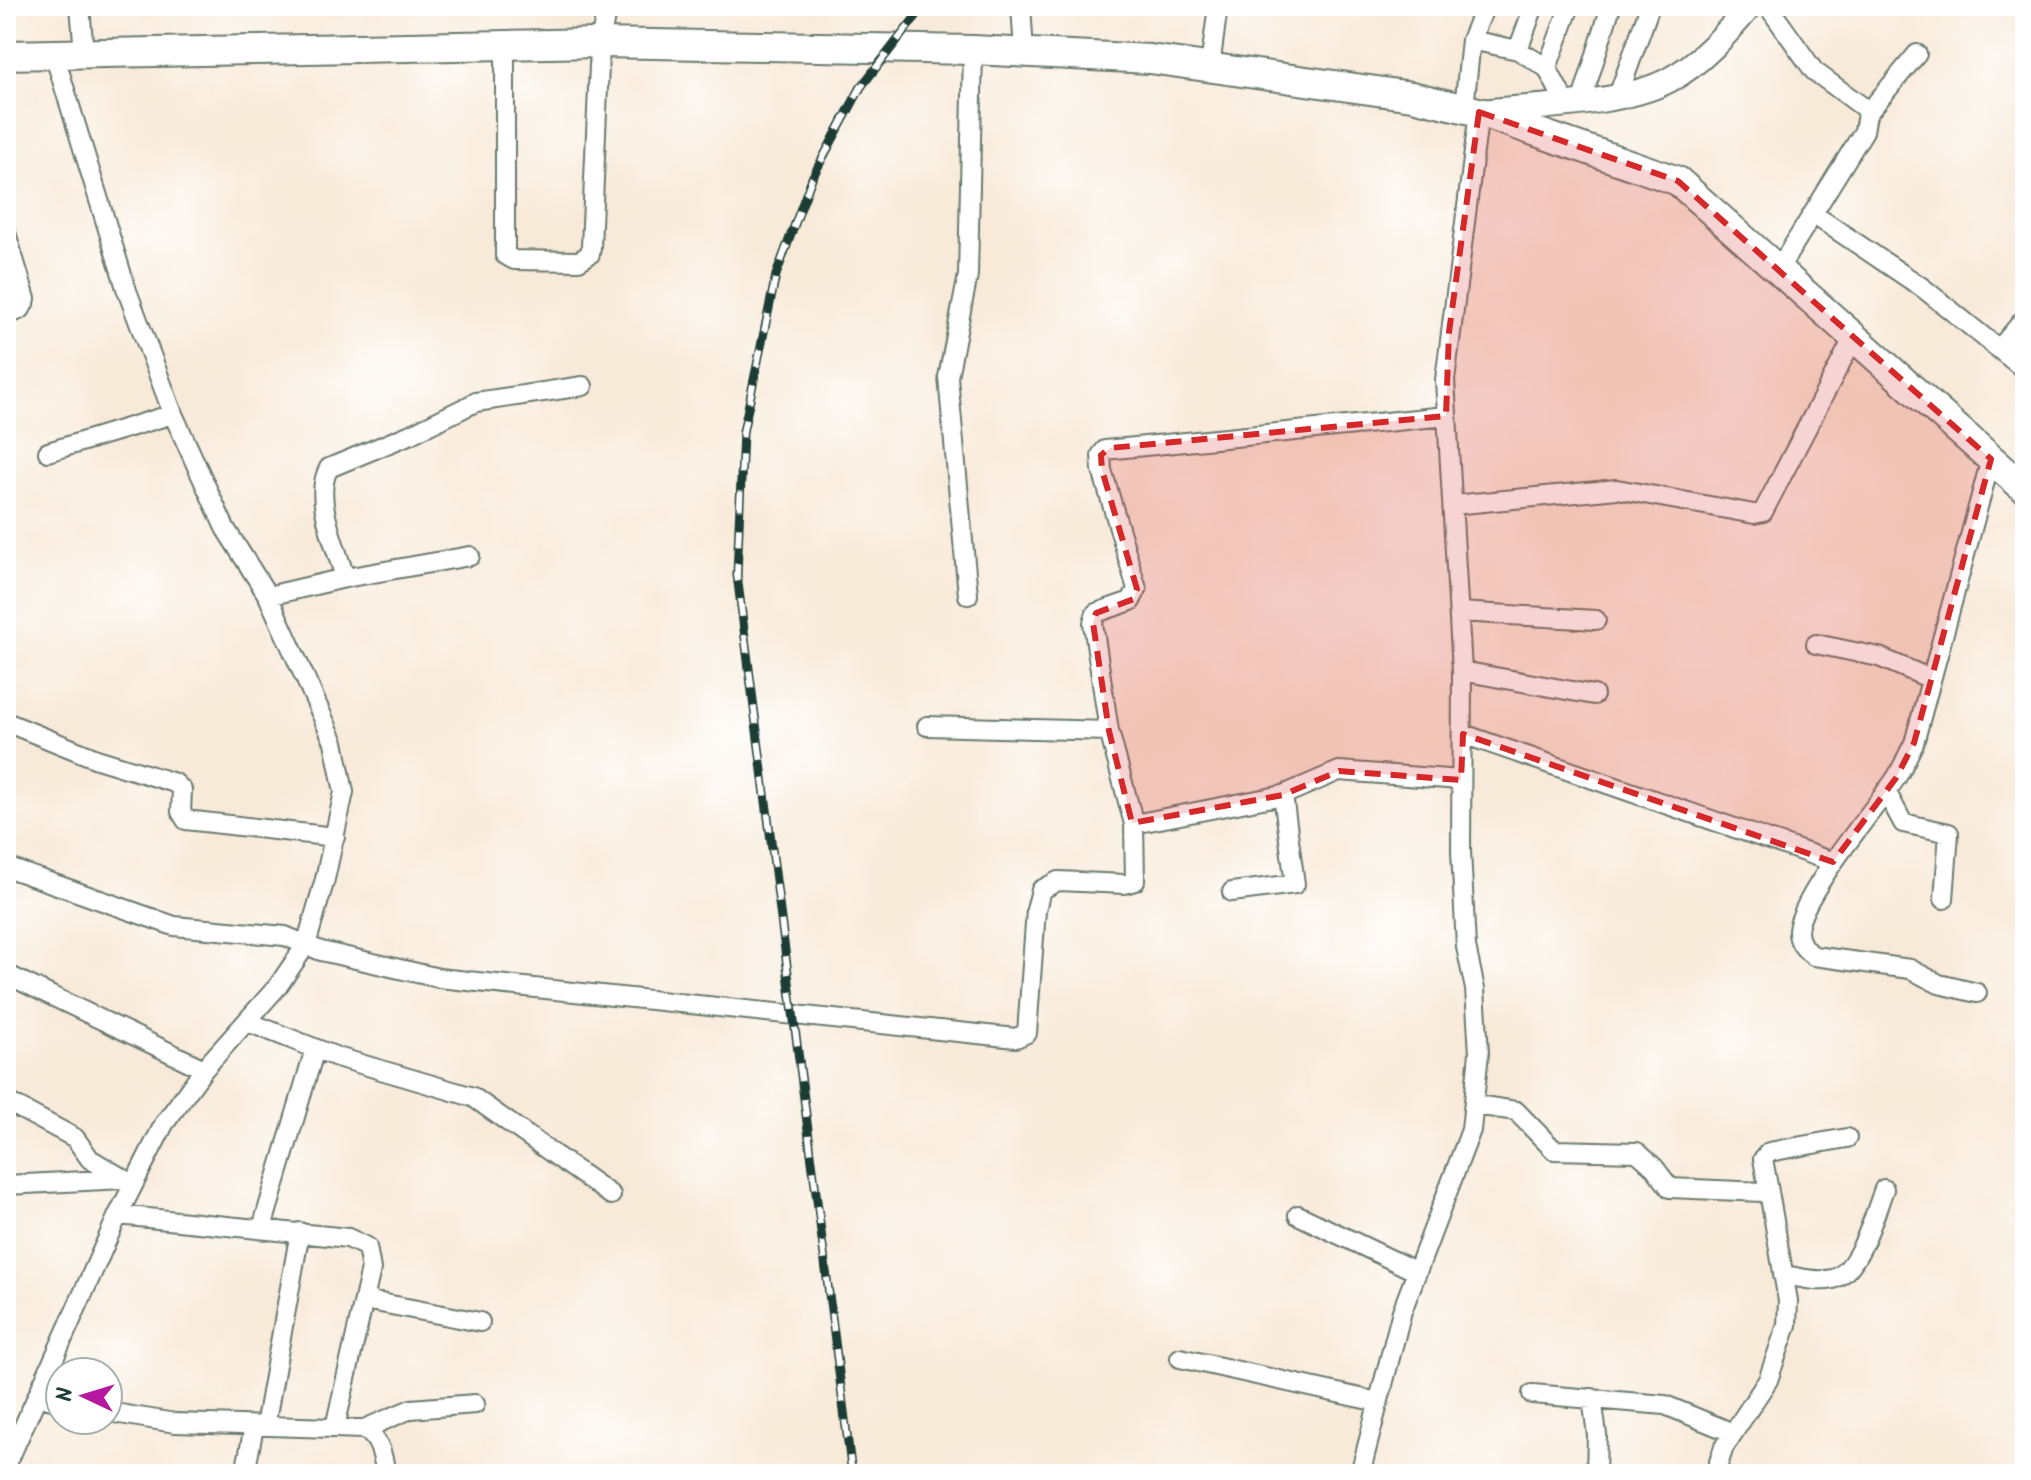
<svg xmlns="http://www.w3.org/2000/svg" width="2031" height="1480" viewBox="0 0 2031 1480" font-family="Kalam,sans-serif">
<rect width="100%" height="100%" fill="#fff"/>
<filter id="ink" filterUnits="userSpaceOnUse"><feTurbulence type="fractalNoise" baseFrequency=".0125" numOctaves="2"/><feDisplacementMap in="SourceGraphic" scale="16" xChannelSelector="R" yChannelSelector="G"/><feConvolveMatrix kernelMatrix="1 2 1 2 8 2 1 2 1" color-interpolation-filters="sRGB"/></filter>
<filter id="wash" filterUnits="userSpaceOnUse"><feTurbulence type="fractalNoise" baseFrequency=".006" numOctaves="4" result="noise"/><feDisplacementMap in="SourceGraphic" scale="32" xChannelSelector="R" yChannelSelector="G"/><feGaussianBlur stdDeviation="1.8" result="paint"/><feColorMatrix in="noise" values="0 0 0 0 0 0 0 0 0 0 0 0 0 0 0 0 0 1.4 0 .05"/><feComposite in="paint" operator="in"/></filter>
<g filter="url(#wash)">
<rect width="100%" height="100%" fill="#f8ead9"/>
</g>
<g filter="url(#ink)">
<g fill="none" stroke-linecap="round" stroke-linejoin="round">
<g stroke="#6b7a6e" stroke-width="22">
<path id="street" d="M80,6L84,53
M1021,6L1024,52
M1768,6L1814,71L1863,107L1867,114L1864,131L1778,270
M1471,40L1518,50L1547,68L1565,102
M505,45V255L514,260L579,261L590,254L591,247L600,43L607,6
M1518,50L1534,6
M1210,67L1218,6
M1547,68L1570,6
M1618,96L1650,6
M1582,100L1611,6
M1464,108L1471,40L1485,6
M1867,114L1917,54
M1813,214L1923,288L2025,370
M6,233L26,299L21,309L6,316
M2000,348L2025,318
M1446,416L1105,450L1101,455L1102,470L1137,589L1131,601L1096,613L1093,623L1109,731L1134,824L1283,795L1339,771L1461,780
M48,452L173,414
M1453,505L1617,489L1754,514L1763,512L1854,337
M345,578C337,548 312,497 329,468L411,434L476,402L583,386
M968,595L948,377L968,275L973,50
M268,596L345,578L470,556
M1459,612L1596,620
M1816,644L1879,657L1931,679
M1462,671L1594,695
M6,722L97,759L175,783L182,790L181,812L186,820L335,837
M927,726L1109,731
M1463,734L1833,862
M1886,791L1903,823L1949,833L1944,899
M6,867L174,926L285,936L321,951L439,978L1016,1038L1027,1033L1036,910L1041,890L1058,881L1125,884L1135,881L1134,824
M1232,892L1295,884L1283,795
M6,974L204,1069
M1977,993L1939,984L1910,969L1814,956C1805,950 1798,943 1798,931C1800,897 1872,812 1894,781C1902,770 1907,756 1914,743L1991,459
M248,1022L337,1057L473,1097L611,1195
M6,1101L75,1138L90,1159L122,1178
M1476,1105L1516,1111L1554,1150L1637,1152L1654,1167L1670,1188L1763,1192L1768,1186L1763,1159L1769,1152L1847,1138
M6,1185L124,1179
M118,1215L348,1238L367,1247L371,1269L335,1427
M1298,1215L1415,1271
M262,1228L315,1049
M1783,1275C1799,1277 1817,1283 1833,1279C1859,1272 1875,1213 1884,1189
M365,1300L480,1322
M1180,1358L1378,1402
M1532,1394L1665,1405L1733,1433
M37,1396L60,1402
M1592,1398L1597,1435L1596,1474
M108,1412L175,1423L364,1429C380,1438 383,1457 386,1474
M265,1426L300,1232
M364,1429L411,1409L475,1404
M6,1466L118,1215L164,1124L204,1069L278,986L306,945L325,879L344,792L334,742L268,596L225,528L173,414L126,288L54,54
M245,1474L254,1426
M1360,1474L1402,1311L1471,1130L1479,1053L1475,989L1466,947L1461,851L1462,671L1445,380L1479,112
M1715,1474L1724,1447L1768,1380L1787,1325L1788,1301L1768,1186"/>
</g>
<g stroke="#6b7a6e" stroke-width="28">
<path id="secondary" d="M1481,112C1535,106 1622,105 1669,80C1700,64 1727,33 1750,6"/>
</g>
<g stroke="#6b7a6e" stroke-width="32">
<path id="primary" d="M6,55L600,43L973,50L1150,59L1412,96L1479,112L1678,181L2025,489"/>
</g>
<use href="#street" stroke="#fff" stroke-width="18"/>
<use href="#secondary" stroke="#fff" stroke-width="24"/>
<use href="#primary" stroke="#fff" stroke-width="28"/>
<g stroke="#1f3d34" stroke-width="9">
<path id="rail" d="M852,1474L737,575L743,432L776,275L812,178L861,87L924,6"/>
</g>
<use href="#rail" stroke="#fff" stroke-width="6" stroke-dasharray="18" stroke-linecap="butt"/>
</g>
</g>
<path fill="#d62828" fill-opacity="0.2" stroke="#d62828" stroke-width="6" stroke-dasharray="16 10" stroke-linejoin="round" d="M1479,112L1678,181L1991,459L1914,743L1896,778L1833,862L1463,734L1461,780L1339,771L1283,795L1132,823L1109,731L1093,623L1096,613L1134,599L1137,589L1102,470L1101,455L1110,448L1446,416L1449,332Z"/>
<rect width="2031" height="1480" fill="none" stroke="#fff" stroke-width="32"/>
<g transform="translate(84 1396) rotate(274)"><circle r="38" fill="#ffffff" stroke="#a5b1ae" stroke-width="2"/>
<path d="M0-6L14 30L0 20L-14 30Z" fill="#b5179e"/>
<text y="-12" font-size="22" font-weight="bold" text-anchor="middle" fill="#1f3d34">N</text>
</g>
</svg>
